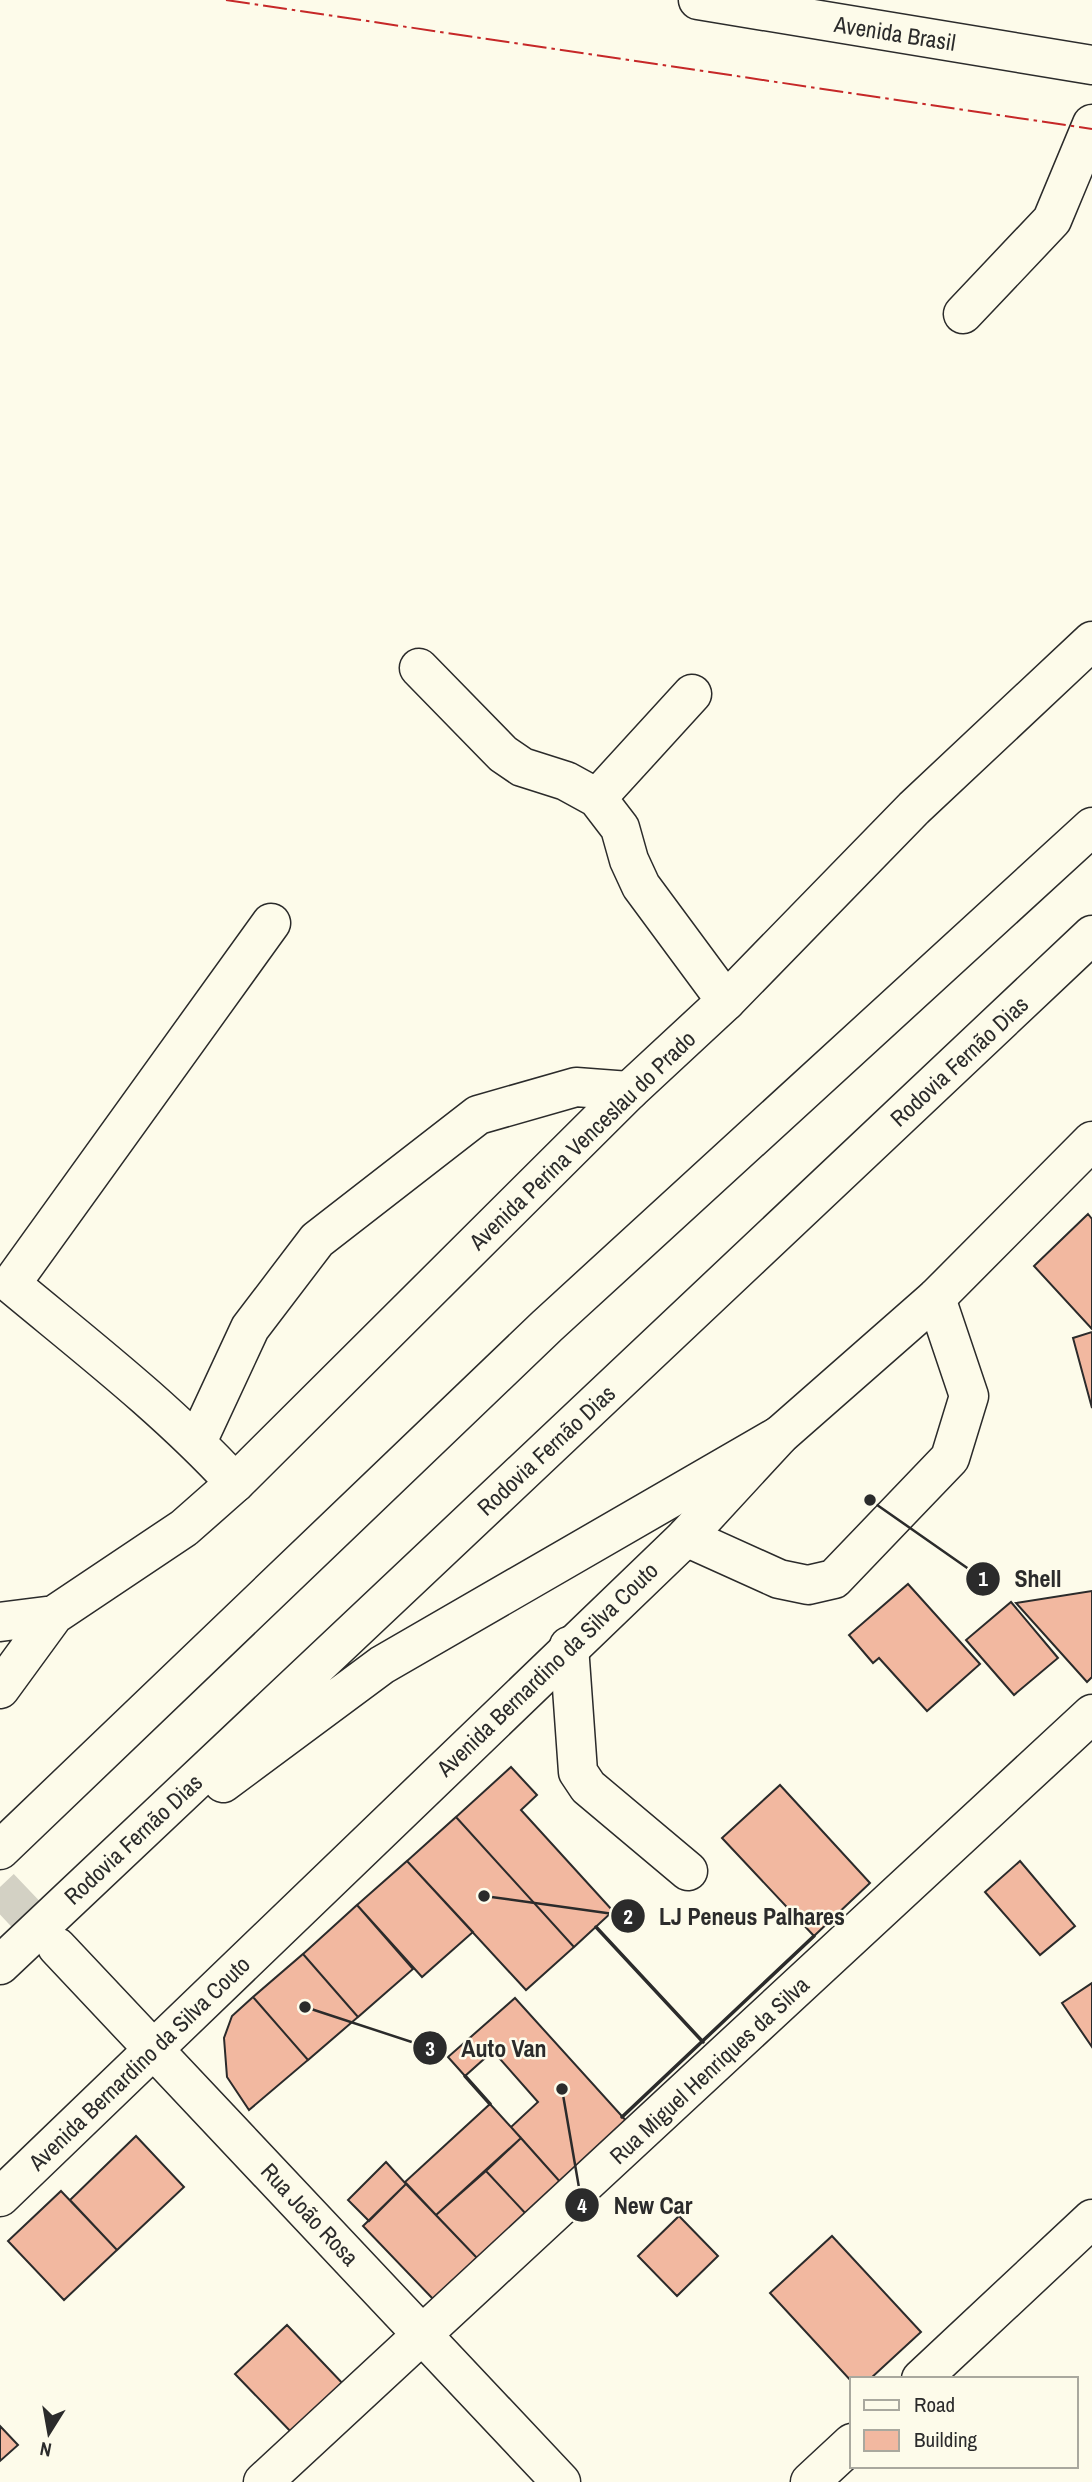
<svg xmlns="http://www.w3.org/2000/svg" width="1092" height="2482" viewBox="0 0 1092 2482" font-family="'Archivo Narrow',sans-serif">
<rect width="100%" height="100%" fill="#fdfbea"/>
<path fill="#f2b8a0" stroke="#2b2b2b" stroke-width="2" d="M1088,1214L1092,1219V1329L1034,1266Z
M1092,1332V1408L1073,1338Z
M908,1584L980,1664L927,1711L879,1658L873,1663L849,1635Z
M1092,1591V1677L1087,1682L1016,1603Z
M1011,1602L1058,1658L1014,1695L966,1640Z
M511,1767L537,1795L521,1810L613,1911L574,1947L456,1817Z
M780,1785L870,1883L814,1936L722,1838Z
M456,1817L574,1947L526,1990L407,1861Z
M407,1861L473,1932L422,1977L357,1905Z
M1020,1861L1075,1926L1040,1955L985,1892Z
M357,1905L413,1969L358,2017L303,1954Z
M303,1954L358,2017L308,2060L253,1997Z
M1092,1983V2047L1062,2003Z
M253,1997L308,2060L249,2110L227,2077L224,2038L232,2016Z
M515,1998L629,2124L562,2184L511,2127L538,2102L493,2051L465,2076L448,2057Z
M490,2104L521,2138L436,2215L405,2182Z
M136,2136L184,2187L117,2250L70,2200Z
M521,2138L562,2184L527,2215L486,2171Z
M386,2162L406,2184L369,2221L348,2200Z
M486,2171L527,2215L478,2259L436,2215Z
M406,2184L478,2259L434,2300L363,2226Z
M61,2191L117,2250L64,2300L8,2241Z
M679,2216L718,2256L677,2296L638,2256Z
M832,2236L921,2332L870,2379H852V2382L770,2293Z
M287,2325L346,2387L295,2436L235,2374Z
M0,2426L18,2445L0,2461Z"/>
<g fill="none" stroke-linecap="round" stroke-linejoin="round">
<path stroke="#d3d1c4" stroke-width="38" stroke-dasharray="38 19" stroke-linecap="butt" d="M0,1887L57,1947"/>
<g stroke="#2b2b2b" stroke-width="41">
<path id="minor" d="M698,0L1092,65
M963,314L1052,220L1092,124
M419,668L503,754L522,767L566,781L597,798L620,828L629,860L641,886L726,1001
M597,798L692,694
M197,1442L250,1328L317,1240L478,1115L576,1087L629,1091
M235,1483C167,1409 88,1348 11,1284L271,923
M686,1537L779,1579L808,1585L834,1579L950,1458L969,1396L936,1298
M569,1646L578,1772L588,1787L688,1871
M921,2379L1092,2219
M263,2482L1092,1714
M810,2482L852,2443"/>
</g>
<g stroke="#2b2b2b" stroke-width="41">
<path id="major" d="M0,1622L54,1615
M0,1689L54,1615L184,1528L235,1483L629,1091L726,1001L914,808L1092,641
M57,1947L561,2482
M0,2197L686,1537L780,1435L936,1298L1092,1141"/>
</g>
<g stroke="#2b2b2b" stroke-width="41">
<path id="highway" d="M223,1783L382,1665L780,1435
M0,1850L547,1326L1092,827
M0,1965L1092,935"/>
</g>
<use href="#minor" stroke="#fdfbea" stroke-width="38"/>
<use href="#major" stroke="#fdfbea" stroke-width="38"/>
<use href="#highway" stroke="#fdfbea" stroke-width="38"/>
<path stroke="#2b2b2b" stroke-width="3.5" d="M596,1927L703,2042
M465,2076L490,2104
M622,2117L814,1936"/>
<path stroke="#c62828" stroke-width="2" stroke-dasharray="24 5 3.5 5" stroke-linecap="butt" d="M226,0L1092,129"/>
</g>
<g text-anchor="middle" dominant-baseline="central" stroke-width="5" stroke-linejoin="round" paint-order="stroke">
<g font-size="23" fill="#2b2b2b" stroke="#fdfbea">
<text transform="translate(895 33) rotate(9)">Avenida Brasil</text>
<text transform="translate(959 1061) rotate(-43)">Rodovia Fernão Dias</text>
<text transform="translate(582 1140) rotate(-44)">Avenida Perina Venceslau do Prado</text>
<text transform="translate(546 1450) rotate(-43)">Rodovia Fernão Dias</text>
<text transform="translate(547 1669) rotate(-44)">Avenida Bernardino da Silva Couto</text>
<text transform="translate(133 1839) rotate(-43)">Rodovia Fernão Dias</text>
<text transform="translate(139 2063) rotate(-44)">Avenida Bernardino da Silva Couto</text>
<text transform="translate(709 2070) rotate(-43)">Rua Miguel Henriques da Silva</text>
<text transform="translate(310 2214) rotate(47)">Rua João Rosa</text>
</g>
</g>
<path fill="none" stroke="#2b2b2b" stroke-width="2.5" d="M870 1500L983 1579M484 1896L628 1916M305 2007L430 2048M562 2089L582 2205"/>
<g fill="#2b2b2b" stroke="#fdfbea" stroke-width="2.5">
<circle cx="870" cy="1500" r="7"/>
<circle cx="484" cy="1896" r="7"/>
<circle cx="305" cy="2007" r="7"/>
<circle cx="562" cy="2089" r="7"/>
<circle cx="983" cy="1579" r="18"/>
<circle cx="628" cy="1916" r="18"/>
<circle cx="430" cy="2048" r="18"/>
<circle cx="582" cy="2205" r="18"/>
</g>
<g font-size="21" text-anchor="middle" font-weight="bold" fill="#fff">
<text x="983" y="1586">1</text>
<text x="628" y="1924">2</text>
<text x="430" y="2056">3</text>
<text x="582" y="2213">4</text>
</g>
<g font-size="24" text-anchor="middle" font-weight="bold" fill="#2b2b2b" stroke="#fdfbea" stroke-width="5" stroke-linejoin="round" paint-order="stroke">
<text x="1038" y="1587">Shell</text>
<text x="752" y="1925">LJ Peneus Palhares</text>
<text x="504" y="2057">Auto Van</text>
<text x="653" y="2214">New Car</text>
</g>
<rect x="850" y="2377" width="228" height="91" fill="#fdfbea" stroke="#a9a89e" stroke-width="2"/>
<rect x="864" y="2400" width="35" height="10" fill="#fdfbea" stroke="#a9a89e" stroke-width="2"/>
<text x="914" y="2412" font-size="21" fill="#2b2b2b">Road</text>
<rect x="864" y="2430" width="35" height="21" fill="#f2b8a0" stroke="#a9a89e" stroke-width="2"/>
<text x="914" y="2447" font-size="21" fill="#2b2b2b">Building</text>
<g transform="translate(49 2433) rotate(191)" stroke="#fdfbea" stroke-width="5" paint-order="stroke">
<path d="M0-5L12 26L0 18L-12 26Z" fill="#2b2b2b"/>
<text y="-10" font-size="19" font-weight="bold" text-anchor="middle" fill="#2b2b2b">N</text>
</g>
</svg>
